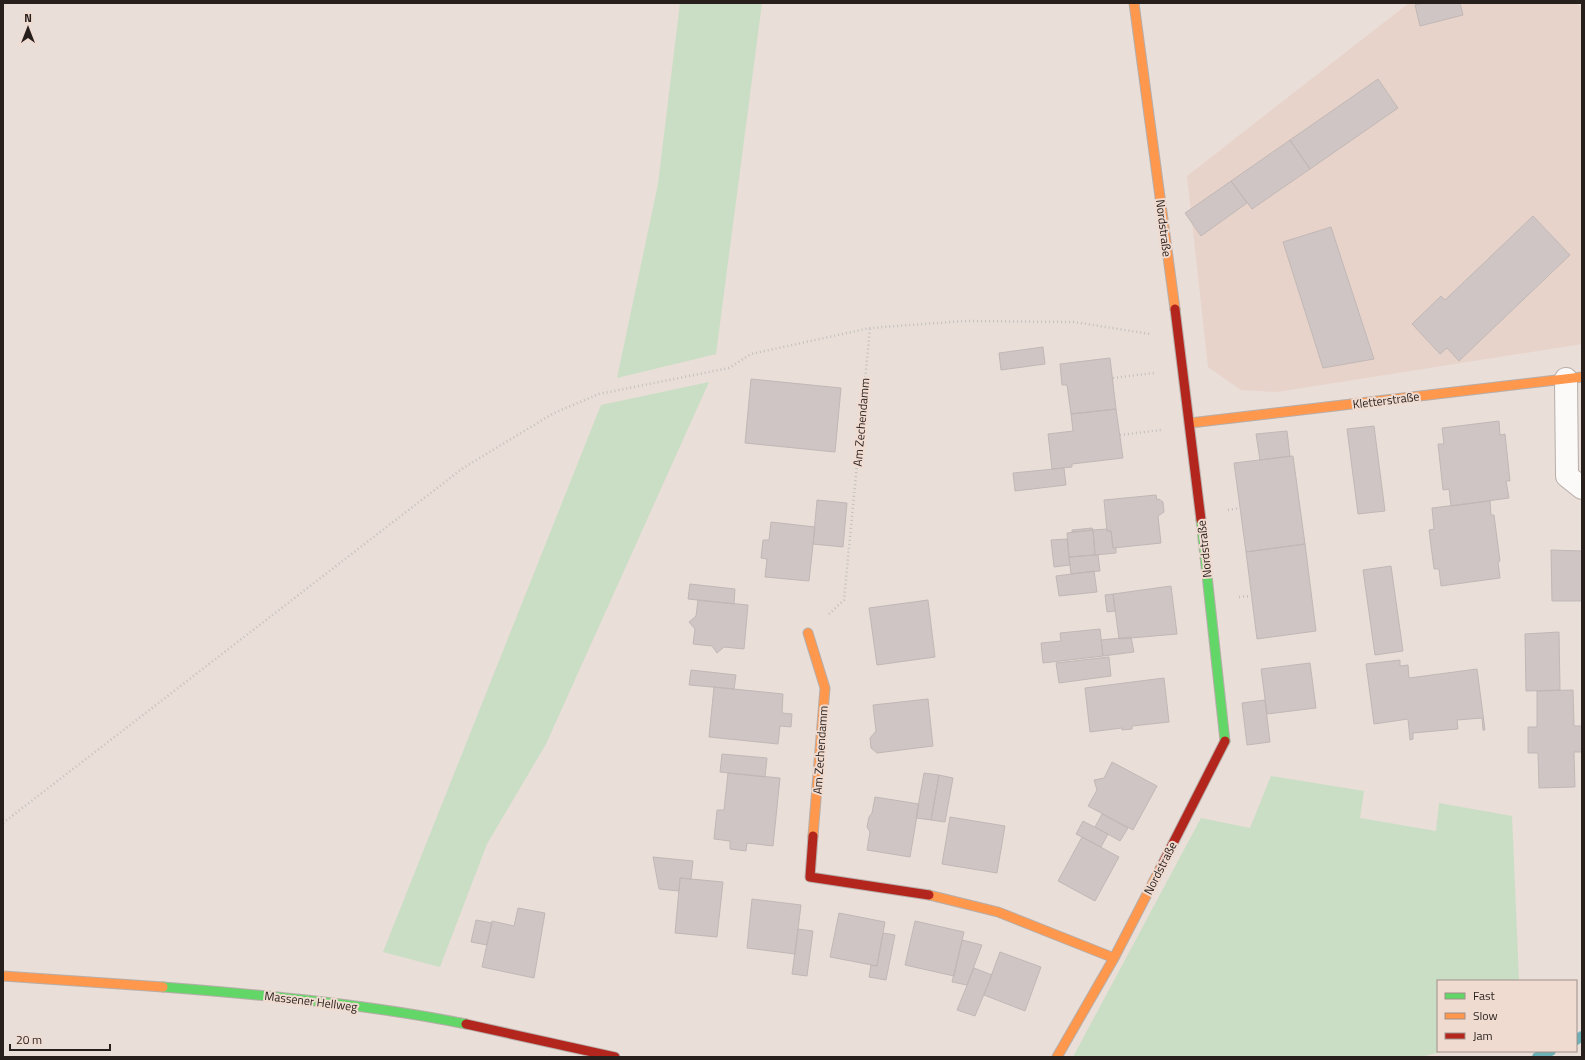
<svg xmlns="http://www.w3.org/2000/svg" width="1585" height="1060" viewBox="0 0 1585 1060" font-family="'Titillium Web',sans-serif">
<rect width="100%" height="100%" fill="#e9ded8"/>
<path fill="#e8d3ca" d="M1409,3H1575L1582,7V344L1277,392L1241,390L1208,367L1187,176Z"/>
<path fill="#c9dec4" d="M680,3H762L716,354L617,378L658,184Z
M709,382L546,744L487,844L440,967L383,952L601,405Z
M1271,776L1364,791L1360,818L1436,831L1439,803L1512,816L1519,981H1438V1051H1446L1424,1056L1073,1057L1201,818L1250,828Z"/>
<g fill="none" stroke-linecap="round" stroke-linejoin="round">
<path stroke="#6db1b6" stroke-width="10" d="M1576,1040L1582,1036
M1537,1057L1551,1051"/>
</g>
<path fill="#cec5c4" stroke="#c1b8b6" d="M1423,3H1460L1463,15L1420,26L1415,5Z
M1378,79L1398,108L1310,169L1290,140Z
M1290,140L1310,169L1252,209L1231,181Z
M1231,181L1247,203L1201,236L1185,213Z
M1533,216L1570,255L1459,361L1447,348L1440,354L1412,324L1441,296L1445,300Z
M1331,227L1374,359L1323,368L1283,242Z
M1043,347L1045,364L1001,370L999,353Z
M1110,358L1116,409L1071,414L1067,385H1062L1060,364Z
M751,379L841,388L835,452L745,443Z
M1116,409L1123,458L1072,464V467L1052,469L1048,434L1073,431L1071,414Z
M1499,421L1500,435L1505,434L1510,481H1506L1509,498L1451,506L1449,489L1443,490L1438,444H1444L1442,428Z
M1374,426L1385,511L1358,514L1347,429Z
M1287,431L1290,456L1260,460L1256,434Z
M1293,456L1305,544L1246,552L1234,463Z
M1064,468L1066,485L1015,491L1013,473Z
M1156,495L1157,500L1159,499L1163,502L1164,512L1158,516L1161,543L1113,548L1111,531H1107L1104,500Z
M817,500L847,503L843,547L813,544Z
M1490,501L1491,515H1494L1500,561L1498,562L1500,578L1441,586L1439,569H1434L1429,530L1434,529L1432,508Z
M771,522L815,527L809,581L765,577L767,559L761,558L763,540H769Z
M1092,528L1093,530L1072,532V530Z
M1107,529V531H1111L1113,548H1116V553L1095,555L1093,530Z
M1093,530L1095,555L1069,557L1067,533Z
M1067,539L1070,565L1054,567L1051,540Z
M1305,544L1316,631L1257,639L1246,552Z
M1551,550L1582,551V601H1552Z
M1095,555H1098L1100,571L1071,574L1069,557Z
M1391,566L1403,651L1375,655L1363,570Z
M1094,571L1097,592L1059,596L1056,576Z
M690,584L735,589L734,604L688,599Z
M1171,586L1177,634L1119,639L1113,594Z
M1113,594L1115,611L1107,612L1105,595Z
M698,600L748,605L744,649L724,647L717,653L712,646L693,644L695,629L689,622L696,616Z
M928,600L935,657L877,665L869,608Z
M1100,629L1103,656L1043,663L1041,643L1061,641L1060,633Z
M1559,632L1560,690L1526,691L1525,634Z
M1131,637L1134,652L1103,656L1101,640Z
M1109,657L1111,676L1059,683L1056,663Z
M1400,660V666L1408,665L1409,678L1477,669L1485,730H1483L1482,718L1457,720L1458,729L1413,733V739L1410,740L1408,719L1374,724L1366,664Z
M1310,663L1316,708L1267,714L1261,669Z
M691,670L736,675L734,689L689,685Z
M1164,678L1169,722L1132,726V729L1122,730V728L1090,732L1085,688Z
M714,687L783,694L782,713L792,714L791,727L780,726L778,744L709,737Z
M1573,690L1574,726H1582V752H1574L1575,787L1539,788L1538,753H1528V727H1537V691Z
M928,699L933,746L877,753L871,748L870,738L876,731L873,705Z
M1265,700L1270,742L1247,745L1242,703Z
M722,754L767,758L765,777L720,772Z
M1112,762L1157,786L1133,830L1088,806L1097,790L1094,780L1104,778Z
M728,773L780,778L773,846L747,843L746,851L730,849V841L714,839L717,810H724Z
M924,773L939,775L931,820L916,818Z
M939,775L953,778L945,822L931,820Z
M875,797L919,804L910,857L867,850L870,832L867,827L869,817L872,813Z
M1102,814L1128,828L1120,841L1095,827Z
M950,817L1005,826L997,873L942,864Z
M1083,821L1108,834L1101,847L1076,834Z
M1082,837L1119,857L1095,901L1058,881Z
M653,857L693,861L691,879L680,878L679,891L659,889Z
M680,878L723,882L717,937L675,933Z
M752,899L801,905L795,954L747,948Z
M518,908L545,913L534,978L482,967L492,921L514,926Z
M839,913L885,922L877,966L830,957Z
M476,920L492,923L487,945L471,942Z
M915,921L964,932L954,976L905,965Z
M798,929L813,931L807,976L792,974Z
M883,933L895,935L886,980L869,977L871,965L877,966Z
M962,940L982,945L967,985L952,982Z
M1000,952L1041,967L1025,1011L984,995Z
M974,968L992,975L975,1016L957,1010Z"/>
<g fill="none" stroke-linecap="round" stroke-linejoin="round">
<g stroke="#b7aeaa" stroke-width="24">
<path id="street" d="M1566,379L1567,476L1582,488"/>
</g>
<g stroke="#b7aeaa" stroke-width="11">
<path id="fast" d="M1201,520L1225,741
M163,987C265,995 366,1004 466,1024"/>
</g>
<g stroke="#b7aeaa" stroke-width="11">
<path id="slow" d="M1134,3L1175,309
M1190,423L1582,377
M808,633L825,688L813,836
M929,895L998,912L1114,958
M3,976L163,987
M1057,1057L1114,958L1161,867"/>
</g>
<g stroke="#b7aeaa" stroke-width="11">
<path id="jam" d="M1175,309L1201,520
M813,836L810,877L929,895
M1161,867L1225,741
M466,1024L615,1057"/>
</g>
<path stroke="#c3c0be" stroke-width="2.5" stroke-dasharray="1 3" stroke-linecap="butt" d="M1113,378L1154,373
M1120,435L1161,430
M1228,510L1240,508
M1239,597L1252,596
M829,614L844,600L870,328
M3,823L463,468L554,413L599,394L729,368L751,354L870,328L964,321L1074,322L1150,334"/>
<use href="#street" stroke="#fcfaf9" stroke-width="22"/>
<use href="#fast" stroke="#63d668" stroke-width="9"/>
<use href="#slow" stroke="#ff974d" stroke-width="9"/>
<use href="#jam" stroke="#b3261e" stroke-width="9"/>
</g>
<g text-anchor="middle" dominant-baseline="central" stroke-width="4" stroke-linejoin="round" paint-order="stroke">
<g font-size="12" fill="#271f1c" stroke="#f0dbd1">
<text transform="translate(1164 228) rotate(83)">Nordstraße</text>
<text transform="translate(1386 400) rotate(-7)">Kletterstraße</text>
<text transform="translate(861 422) rotate(-85)">Am Zechendamm</text>
<text transform="translate(1204 549) rotate(-96)">Nordstraße</text>
<text transform="translate(820 750) rotate(-86)">Am Zechendamm</text>
<text transform="translate(1160 868) rotate(-63)">Nordstraße</text>
<text transform="translate(311 1001) rotate(7)">Massener Hellweg</text>
</g>
</g>
<rect width="1585" height="1060" fill="none" stroke="#271f1c" stroke-width="8"/>
<rect x="1437" y="980" width="140" height="72" fill="#f0dbd1" stroke="#a09089"/>
<rect x="1445" y="993" width="20" height="6" fill="#63d668" stroke="#a09089"/>
<text x="1473" y="1000" font-size="12" fill="#271f1c">Fast</text>
<rect x="1445" y="1013" width="20" height="6" fill="#ff974d" stroke="#a09089"/>
<text x="1473" y="1020" font-size="12" fill="#271f1c">Slow</text>
<rect x="1445" y="1033" width="20" height="6" fill="#b3261e" stroke="#a09089"/>
<text x="1473" y="1040" font-size="12" fill="#271f1c">Jam</text>
<g transform="translate(28 28)" stroke="#f0dbd1" stroke-width="3" paint-order="stroke">
<path d="M0-3L7 15L0 10L-7 15Z" fill="#271f1c"/>
<text y="-6" font-size="11" font-weight="bold" text-anchor="middle" fill="#271f1c">N</text>
</g>
<path d="M10 1044v6h100v-6" fill="none" stroke="#271f1c" stroke-width="2"/>
<text x="16" y="1044" font-size="12" fill="#271f1c" stroke="#f0dbd1" stroke-width="3" paint-order="stroke">20 m</text>
</svg>
